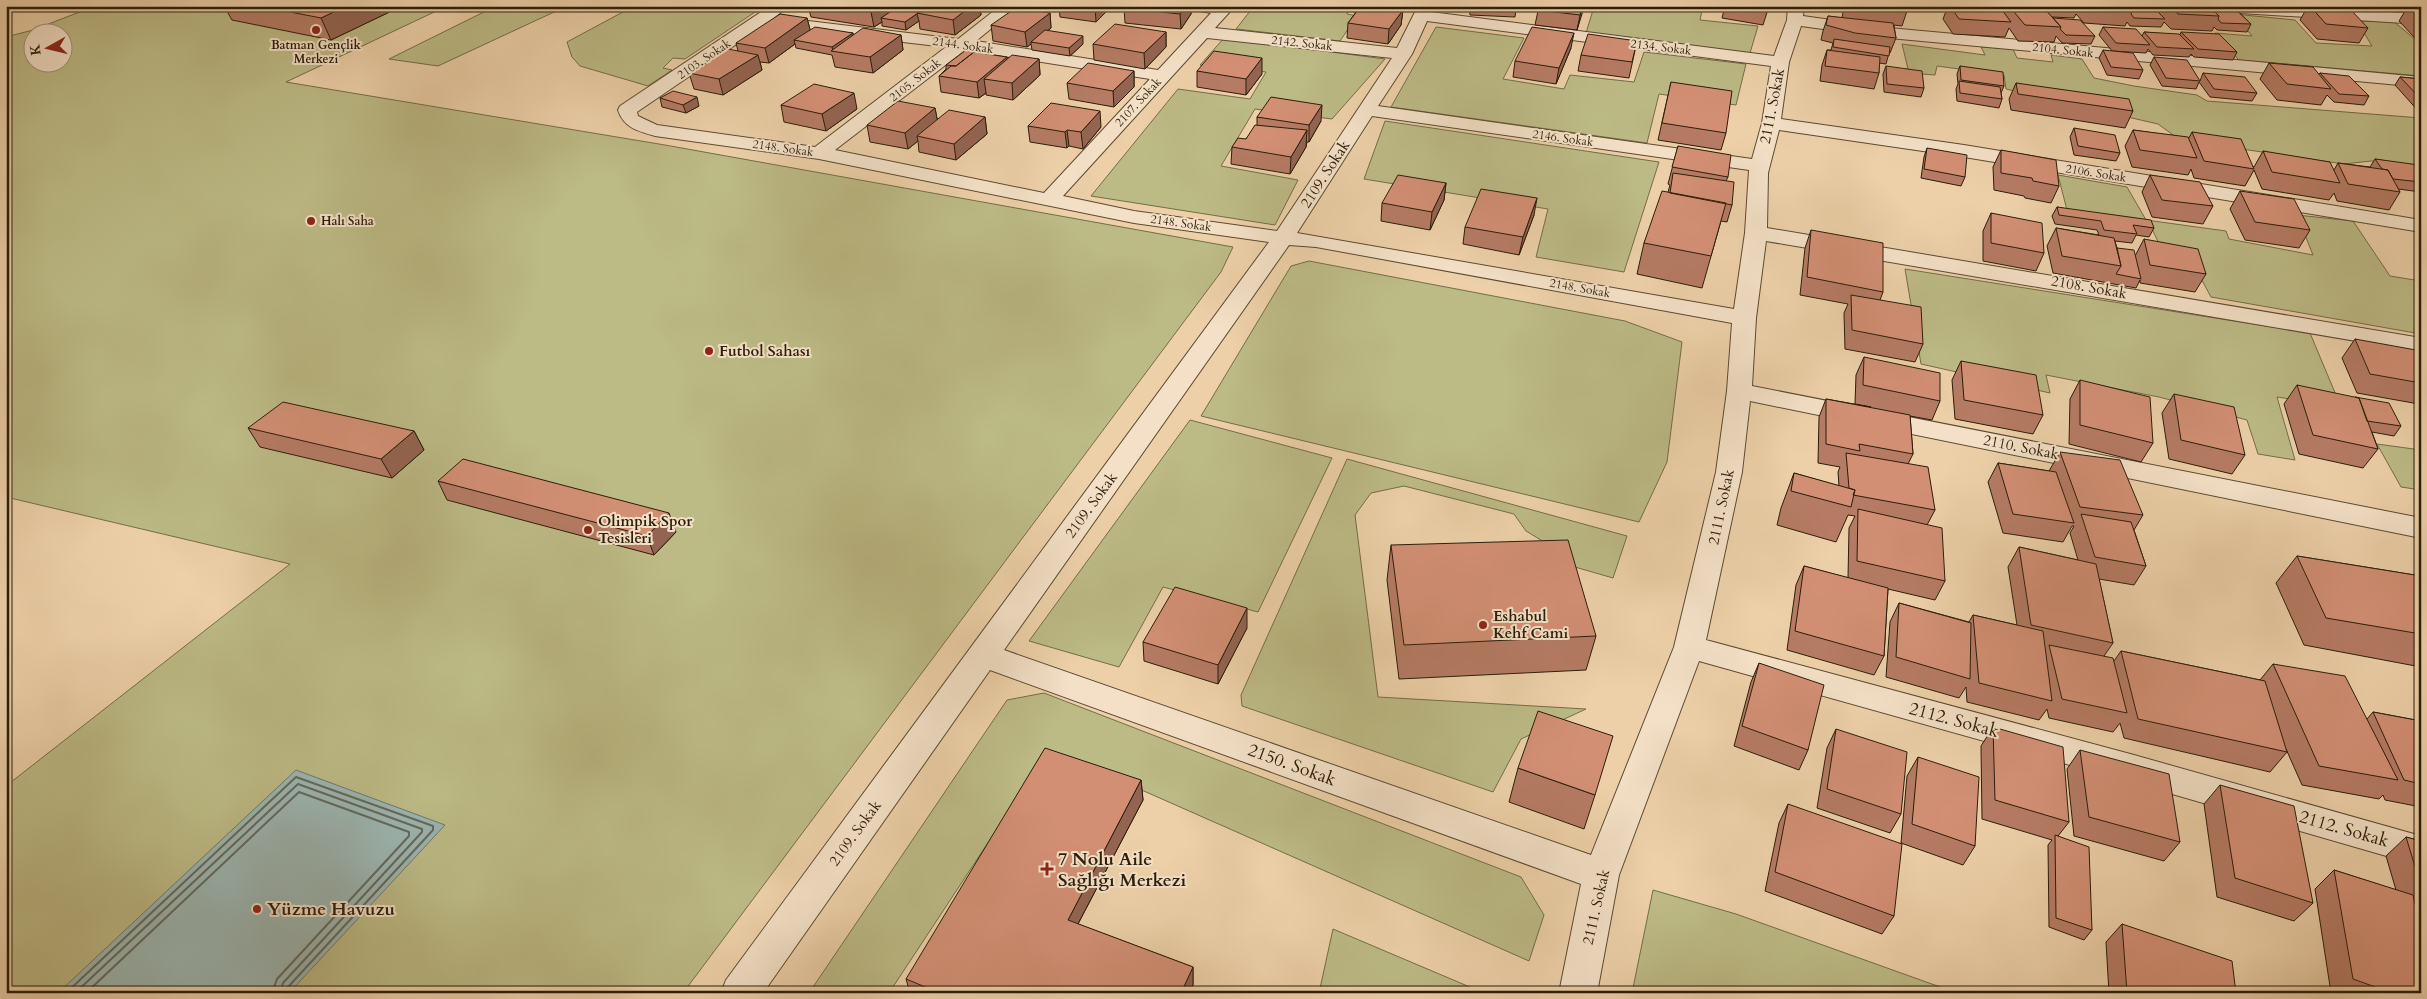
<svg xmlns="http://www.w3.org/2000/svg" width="2427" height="999" viewBox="0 0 2427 999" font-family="Cardo,serif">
<rect width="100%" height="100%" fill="#edd0a8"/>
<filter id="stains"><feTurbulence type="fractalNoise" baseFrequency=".004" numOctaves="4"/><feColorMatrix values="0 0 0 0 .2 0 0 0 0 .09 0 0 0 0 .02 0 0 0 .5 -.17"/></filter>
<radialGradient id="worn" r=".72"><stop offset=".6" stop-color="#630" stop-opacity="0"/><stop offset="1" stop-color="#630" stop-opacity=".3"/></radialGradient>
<path fill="#bcba85" stroke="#746c48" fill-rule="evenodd" d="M95,6H447L286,82L665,145L1233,247L1221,272L683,993H6V786L290,564L6,497V37L33,30ZM32,32H62V62H32Z
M496,6H567L438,66L389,59Z
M634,6H764L685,59L673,58L663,68L672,70L648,86L580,66L572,57L567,42Z
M1254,6H1293L1320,10L1325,6H1351L1347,14L1357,16L1340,41L1236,29Z
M1564,6H1703L1700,20L1758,26L1750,53L1586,33L1593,10Z
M2234,14L2295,20L2316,43L2372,46L2357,21H2393L2421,44V76L2239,60L2215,33L2252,36Z
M1436,27L1524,38L1503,79L1564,89L1570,75L1634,82L1644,52L1746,64L1736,105L1659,94L1647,143L1391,107Z
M1224,38L1385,59L1332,119L1255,109L1221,166L1298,180L1275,225L1091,196L1178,89L1250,99L1266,72L1200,65Z
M1902,44L1985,55L1981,47L2013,49L2017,58L2053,62L2051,55L2082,59L2094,78L2134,86L2197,95L2207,101L2421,118V167L2371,161L2344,164L2180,140L2158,124L2006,89L2004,75L1937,66L1935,75L1909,73Z
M1385,121L1659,162L1624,272L1536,257L1548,209L1364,179Z
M2058,175L2127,187L2146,220L2226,231L2229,239L2313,255L2297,215L2353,221L2390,276L2421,281V334L2211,297L2190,258L2165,256L2151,227L2068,214Z
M1309,261L1625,321L1682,342L1667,462L1639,522L1201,416L1291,266Z
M1905,269L2310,333L2341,407L2277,397L2295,460L2258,454L2247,420L2159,397L2046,375L2050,393L1921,364Z
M1190,420L1332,458L1258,612L1163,587L1119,667L1029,641Z
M2377,444L2421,450V490L2401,487Z
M1347,459L1627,536L1613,578L1561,563L1554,548L1526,531L1514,514L1404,486L1371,493L1355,515L1378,697L1586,709L1521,739L1493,792L1242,706L1241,695Z
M1044,693L1521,877L1544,915L1529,961L1137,788L1045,756L889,993H809L1007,700Z
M1653,890L1736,914L1957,993H1632Z
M1333,929L1484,993H1319Z"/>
<path fill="#9bb5b0" stroke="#6e786e" d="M296,770L445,825L289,993H58Z"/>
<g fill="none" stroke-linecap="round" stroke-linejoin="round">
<path stroke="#63695d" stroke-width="2" d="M66,993L296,777L433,826V830L288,987L286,993
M75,993L298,784L422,829V832L283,983L280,993
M86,993L299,792L409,832V836L277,979L272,993"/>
<g stroke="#5c4a32" stroke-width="2">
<path id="minor" d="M770,6H789L775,17L958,39L1000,6H1019L976,41L1158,70L1211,13L1189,9L1187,6H1235L1215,28L1397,48L1418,6H1434L1431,12L1774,56L1787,20L1788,6H1804L1803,16L1889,28L2421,77V87L1889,38L1801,26L1789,62L1781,119L1964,145L2421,220V232L1964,157L1779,130L1768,173L1767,228L2421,338V352L1766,241L1756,318L1752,386L2421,518V538L1750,401L1742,472L1706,640L2134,755L2421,836V866L2134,783L1699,661L1619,875L1597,993H1559L1581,884L990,670L763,993H721L726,980L1269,242L1134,223L819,159L655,136C638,131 624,128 618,110L620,106ZM1427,21L1771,66L1762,123L1752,159L1378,106L1412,54ZM766,24L773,27L946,47L815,147L657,125L638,116L637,112ZM1207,38L1392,58L1277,231L1134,211L1063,196ZM965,50L1150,79L1044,193L835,150ZM1372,116L1749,170L1745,233L1734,309L1297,233ZM1289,245L1316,247L1732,323L1727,391L1716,472L1674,647L1591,855L1004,650Z
M2200,6H2292L2421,14V24L2208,11Z"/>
</g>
<use href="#minor" fill="#f3e0c6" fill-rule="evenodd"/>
</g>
<path fill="#b57b64" stroke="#2b1d0a" d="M224,6H402L331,40L232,20Z
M808,6H980L981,15L955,35L920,29L919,21L906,30L882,26V22L874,27L811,17Z
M1059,6H1111V7L1096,22L1060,17Z
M1126,6H1191V14L1181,29L1125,23L1124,8Z
M1354,6H1404L1402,10H1403L1401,25L1388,44L1347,38L1348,23L1356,12H1353Z
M1469,6H1516V9L1515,17L1470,15Z
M1539,6H1583L1577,30L1535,25Z
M1725,6H1769L1763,25L1722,18Z
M1844,6H1907V11L1902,26L1894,25L1896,38L1890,53H1889L1886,64L1879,63V73L1874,89L1820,81L1822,65L1827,50H1831L1833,43L1821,40L1823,31L1828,16L1842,18Z
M1948,6H1999L2004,13L2007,6H2152L2154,8V6H2232L2251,24L2247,32L2217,30L2214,27L2212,31L2171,29L2164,22L2161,27L2130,26L2127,22L2125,26L2084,23L2076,14L2074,18L2052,17L2053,18L2095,36L2091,44L2062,43L2056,36L2054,42L2018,41L2009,28L2005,37L1953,34L1943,19Z
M2245,6H2293L2292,9Z
M2308,6H2325L2368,28L2359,43L2317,39L2300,20Z
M2408,6L2421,7V37H2414L2399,21Z
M1050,13L1051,28L1048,31L1083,44L1070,56L1032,50L1031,44L1027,47L993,41L991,25Z
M807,18L810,30L853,33V36L901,35L903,50L873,73L835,67L832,55L796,48L795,44L769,63L760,62L762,70L723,95L694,89L689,73L738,51L736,43Z
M2103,27L2142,36L2144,32L2180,35L2181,32L2237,52L2233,60L2194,57L2191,54L2189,57L2153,55L2148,49L2146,53L2112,51L2099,35Z
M1166,32V47L1145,69L1094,60L1093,44Z
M1637,41L1629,78L1578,71L1581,55Z
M1571,48L1556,84L1513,77L1515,61Z
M984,49V53L1007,58L1039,59L1040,75L1013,100L986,95V93L979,98L941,92L939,76L946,69V65Z
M2103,50L2143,70L2139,79L2107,75L2099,58Z
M2154,57L2200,81L2203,73L2257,93L2252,101L2210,97L2199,82L2196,89L2162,86L2150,65Z
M2269,63L2319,74L2320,73L2369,96L2364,105L2334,102L2327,95L2321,105L2277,100L2260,79Z
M1886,66L1924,88L1921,97L1884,92L1883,74Z
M1960,66L2004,86L2001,93L2002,99L1999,108L1957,101L1956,89L1958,84L1957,74Z
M1134,71V87L1114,107L1069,99L1067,83Z
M1197,71L1262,74L1246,95L1197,87Z
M2400,77L2421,79V114L2395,85Z
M1671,82L1726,133L1721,150L1658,140Z
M2016,83L2133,111L2125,128L2011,110L2009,99Z
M660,98L699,106L686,113L662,107Z
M781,105L857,109L826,131L784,122Z
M935,108L937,119L985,117L987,134L956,160L919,152L918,141L908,149L870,142L867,125Z
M1257,117L1321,121L1309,142H1307L1306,147L1290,174L1231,164L1232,147L1246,139L1257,125Z
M1028,126L1101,127L1083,149L1069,146L1067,148L1030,142Z
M2074,128L2120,153L2116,161L2074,155L2070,137Z
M2133,130L2189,138L2192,132L2254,167L2263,151L2334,170L2338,163L2370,167L2375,159L2421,167V192L2398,189L2400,192L2389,210L2337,201L2334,193L2329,200L2262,189L2254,170L2245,186L2194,178L2191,169L2188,175L2132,167L2125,146Z
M1678,146L1728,177L1726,181L1732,205L1727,222L1721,221L1702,288L1637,274L1644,243L1668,192L1670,185L1668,184Z
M1927,148L1965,177L1961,186L1921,178L1924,157Z
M2001,150L2059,186L2051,203L2025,198L2024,196L1994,190L1993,167Z
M2150,175L2213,206L2203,224L2152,217L2142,192Z
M1446,183L1444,200L1430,230L1381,221L1382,203Z
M2240,191L2310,230L2299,248L2245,240L2230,209Z
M2057,207L2154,228L2149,237L2136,235L2132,243L2115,241L2117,248L2135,256L2144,239L2206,274L2195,292L2140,283V280L2136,288L2053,273L2047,246L2056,228L2099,235L2097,230L2055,224L2052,216Z
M1991,213L2044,253L2036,271L1983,261V231Z
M1534,215L1519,255L1463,244L1465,227Z
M1811,230L1883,292L1880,300L1923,344L1915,362L1845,349L1844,313L1848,304L1800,295L1805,248Z
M2355,339L2421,360V402L2419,404L2357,393L2342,358Z
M1864,357L1940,401L1932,420L1910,416L1913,454L1908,464L1935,510L1927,525L1945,581L1935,600L1888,589L1884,656L1874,675L1787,650L1796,585L1804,566L1848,578L1849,528L1855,516L1848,515L1836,542L1777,525L1781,508L1794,473L1839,486L1838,472L1840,467L1818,463L1819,417L1826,399L1871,407L1855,404L1856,375Z
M1961,361L2043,415L2033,434L1955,419L1952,380Z
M2080,380L2153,443L2141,462L2069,444L2070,399Z
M2297,385L2401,426L2394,436L2372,432L2378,449L2363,468L2299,454L2284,404Z
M2174,394L2245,455L2232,474L2169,459L2162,413Z
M248,428L414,431L424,450L392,478L260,447Z
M2060,452L2143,515L2134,530L2146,566L2134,585L2099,579L2113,643L2104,656L2114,661L2121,651L2260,680L2273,664L2367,719L2373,712L2421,721V807L2385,800L2383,795L2379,799L2302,785L2286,749L2287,752L2270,772L2124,738L2120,723L2113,732L2049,718L2047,709L2039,720L1967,702L1966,687L1959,698L1886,677L1890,622L1899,603L1969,622L1973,615L2017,625L2008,567L2019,547L2078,560L2070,533L2074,526H2072L2063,542L2003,533L1988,482L1998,463L2049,471Z
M438,481L676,532L654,555L447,500Z
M1391,545L1596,636L1586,670L1399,679L1387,580Z
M2297,556L2421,576V667L2304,645L2276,583Z
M1247,628L1218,684L1144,661L1143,642Z
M1759,663L1808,750L1799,770L1734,746L1751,682Z
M1993,727L2069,822L2058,836L2092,930L2084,940L2049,927L2048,845L2052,840L1982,819L1981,746Z
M1836,729L1901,814L1890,833L1817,808L1827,748Z
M2080,750L2180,842L2164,861L2074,836L2067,769Z
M1918,757L1975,846L1963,865L1901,843L1907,776Z
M1518,768L1595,795L1584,829L1509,802Z
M1141,780L1143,800L1078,924L1193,967V985L1190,993H910L906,979Z
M2220,785L2313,903L2294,921L2217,897L2204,804Z
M1788,804L1894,916L1882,934L1765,891L1779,823Z
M2406,837L2421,841V925H2420L2421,993H2331L2315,889L2334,870L2396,890L2386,856Z
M2122,924L2236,993H2109L2106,942Z"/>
<path fill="#936451" stroke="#2b1d0a" d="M346,6H402L331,40L321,18Z
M880,6H903L881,18L882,22L874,27L871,12Z
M971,6H980L981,15L955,35L953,20Z
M1096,6L1111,7L1096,22L1095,7Z
M1186,6H1191V14L1181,29L1180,14Z
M1398,6H1404L1397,18Z
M1582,6H1583L1582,14L1577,30Z
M1403,10L1401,25L1388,44L1389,29Z
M1050,13L1051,28L1034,42H1031V44L1027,47L1025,32Z
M917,14L919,21L906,30L905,22Z
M807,18L811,33L794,40L795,44L769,63L765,48Z
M1166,32V47L1145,69L1144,53Z
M853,33L854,41L833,51L832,47Z
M1574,33L1571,48L1556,84L1559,68Z
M901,35L903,50L873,73L870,57Z
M1083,36V44L1070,56L1069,48Z
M758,55L762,70L723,95L719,79Z
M1007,57L1009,73L984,79L986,93L979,98L977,82Z
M1262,58V74L1246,95V79Z
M1039,59L1040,75L1013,100L1012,83Z
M1134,71V87L1114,107L1113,91Z
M854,93L857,109L826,131L822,114Z
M697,97L699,106L686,113L683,105Z
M1322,105L1321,121L1309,142V125Z
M935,108L938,124L917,136L918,141L908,149L905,133Z
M1100,111L1101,127L1083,149L1081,132Z
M985,117L987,134L956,160L954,144Z
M1067,130L1069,146L1067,148L1065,132Z
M1307,130L1306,147L1290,174L1291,157Z
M1446,183L1444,200L1430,230L1432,212Z
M1537,198L1534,215L1519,255L1523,237Z
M414,431L424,450L392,478L381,459Z
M669,513L676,532L654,555L647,536Z
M1247,608V628L1218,684V665Z
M1141,780L1143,800L1070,939L1068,920Z
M1193,967V985L1190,993H1181Z"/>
<path fill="#d28f74" stroke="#2b1d0a" d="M260,6H346L321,18Z
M836,6H880L871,12Z
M899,6H928L905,22L881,18Z
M928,6H971L953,20L917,13Z
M1126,6H1186L1180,14L1124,8Z
M1361,6H1378L1403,10L1389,29L1348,23Z
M1470,6H1516V9L1471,7Z
M1539,6H1582L1580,15L1538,10Z
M1746,6H1768L1767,10Z
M1870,6H1907V11Z
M1950,6H1999L2011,22L1959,19Z
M2009,6H2042L2061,27L2025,25Z
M2042,6H2074L2077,11L2045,9Z
M2089,6H2128L2132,11L2091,8Z
M2128,6H2152L2165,19L2134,18L2131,14L2132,11Z
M2171,6H2209L2219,16L2178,14Z
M2209,6H2232L2251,24L2221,23L2218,19L2219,16Z
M2310,6H2325L2350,9L2368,28L2326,24Z
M2408,6L2421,7V18Z
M1017,7L1050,13L1025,32L991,25Z
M780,14L807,18L765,48L736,43Z
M1828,16L1893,23L1896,38L1855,33L1826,25Z
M2053,18L2080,20L2095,36L2066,35L2060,29L2061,27Z
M1115,24L1166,32L1144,53L1093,44Z
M815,27L853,33L832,47L794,40Z
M1532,27L1574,33L1559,68L1515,61Z
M2103,27L2136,29L2150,45L2116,43Z
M863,28L901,35L870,57L831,51Z
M1045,30L1083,36L1069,48L1031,42Z
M2144,32L2179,34L2194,49L2157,47Z
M2181,32L2219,34L2237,52L2198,49Z
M1588,34L1637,41L1632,62L1581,55Z
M1834,39L1890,47L1889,56L1833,47Z
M970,47L984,49L979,52H974L956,66L946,65Z
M728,49L758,55L719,79L689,73Z
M1827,50L1880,57L1879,73L1825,66Z
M2103,50L2133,53L2143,70L2111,67Z
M1214,51L1262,58L1246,79L1197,71Z
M974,52L1007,57L977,82L939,76L951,66H956Z
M1012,55L1039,59L1012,83L984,79Z
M2154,57L2187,60L2200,81L2166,78Z
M1088,63L1134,71L1113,91L1067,83Z
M2269,63L2313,67L2331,89L2287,84Z
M1886,66L1922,71L1924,88L1887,84Z
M1960,66L2003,72L2004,86L1961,80Z
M2203,73L2245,77L2257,93L2214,89Z
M2320,73L2349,76L2369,96L2339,94Z
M2400,77L2421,79V99Z
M1959,81L2000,87L2002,99L1960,93Z
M1671,82L1732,91L1726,133L1662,123Z
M2016,83L2129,99L2133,111L2018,94Z
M814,84L854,93L822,114L781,105Z
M673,91L697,97L683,105L660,98Z
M1271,97L1322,105L1309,125L1257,117Z
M898,101L935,108L905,133L867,125Z
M1051,103L1100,111L1081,132L1067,130L1065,132L1028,126Z
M949,110L985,117L954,144L917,136Z
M1255,125L1307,130L1291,157L1232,147L1238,138L1246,139Z
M2074,128L2115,135L2120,153L2078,146Z
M2133,130L2188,137L2197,158L2140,150Z
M2192,132L2241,139L2254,169L2204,161Z
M1678,146L1731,155L1728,177L1672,167Z
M1927,148L1967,155L1965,177L1924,169Z
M2001,150L2056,160L2059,186L2033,181L2032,178L2001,173Z
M2263,151L2330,162L2340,183L2272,172Z
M2375,159L2419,165L2421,167V182L2393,179L2388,170L2382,169Z
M2338,163L2388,170L2400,192L2348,184Z
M1673,173L1734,182L1732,205L1670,193Z
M1398,175L1446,183L1432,212L1382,203Z
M2150,175L2200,182L2213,206L2162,200Z
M1481,189L1537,198L1523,237L1465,227Z
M1662,191L1726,203L1711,256L1644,243Z
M2240,191L2294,199L2310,230L2255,222Z
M2057,207L2151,220L2154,228L2133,225L2137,234L2104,230L2101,221L2059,215Z
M1991,213L2042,223L2044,253L1991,243Z
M2056,228L2114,238L2121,266L2062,256Z
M1811,230L1883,243V292L1807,277Z
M2144,239L2198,249L2206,274L2150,265Z
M2117,248L2134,250L2141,279L2116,274L2121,266Z
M1851,295L1921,307L1923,344L1852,330Z
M2355,339L2416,350L2421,360V383L2370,374Z
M1864,357L1940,373V401L1863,385Z
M1961,361L2036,375L2043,415L1964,400Z
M2080,380L2150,397L2153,443L2080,425Z
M2297,385L2359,398L2378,449L2313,435Z
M2174,394L2234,407L2245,455L2181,440Z
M2355,397L2389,403L2401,426L2367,421L2359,398Z
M1826,399L1910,415L1913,454L1859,444L1860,451L1826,444Z
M283,402L414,431L381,459L248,428Z
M2060,452L2120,460L2143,515L2080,507Z
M1846,453L1928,467L1935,510L1853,495L1855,490L1849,488Z
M463,459L669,513L647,536L438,481Z
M1998,463L2056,472L2074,523L2013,514Z
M1794,473L1855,490L1851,507L1791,491Z
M1858,509L1942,528L1945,581L1857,561Z
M2081,514L2131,522L2146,566L2095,557Z
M1568,540L1596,636L1404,645L1391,545Z
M2019,547L2096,564L2113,643L2031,625Z
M2297,556L2421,576V634L2326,618Z
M1804,566L1888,588L1884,656L1795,631Z
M1175,587L1247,608L1218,665L1143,642Z
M1899,603L1971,623L1970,679L1896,657Z
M1973,615L2043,631L2052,701L1979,683Z
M2049,645L2113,658L2127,713L2062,699Z
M2121,651L2265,681L2287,752L2138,719Z
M1759,663L1824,685L1808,750L1742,726Z
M2273,664L2345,676L2398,780L2319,766Z
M1538,711L1613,736L1595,795L1518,768Z
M2373,712L2421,721V784L2404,780Z
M1993,727L2063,747L2069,822L1995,800Z
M1836,729L1907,752L1901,814L1827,789Z
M1045,748L1141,780L1068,920L1193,967L1181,993H940L906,979Z
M2080,750L2169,774L2180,842L2089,817Z
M1918,757L1979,777L1975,846L1912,824Z
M2220,785L2294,806L2313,903L2235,878Z
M1788,804L1902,844L1894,916L1775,872Z
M2055,835L2089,847L2092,930L2056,918Z
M2406,837L2421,841V886Z
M2334,870L2413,895L2421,930V993H2392L2353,979Z
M2122,924L2232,961L2236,993H2127Z
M1226,990L1235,993H1225Z"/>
<g fill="#8f2418" stroke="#f3e0c6" stroke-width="2">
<circle cx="316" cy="30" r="5"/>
<circle cx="311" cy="221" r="5"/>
<circle cx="709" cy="351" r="5"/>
<circle cx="588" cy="530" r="5"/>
<circle cx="1483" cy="625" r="5"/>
<path d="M1044.5 861.5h5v5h5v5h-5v5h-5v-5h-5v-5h5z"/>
<circle cx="257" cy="909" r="5"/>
</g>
<g text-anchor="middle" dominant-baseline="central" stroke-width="4" stroke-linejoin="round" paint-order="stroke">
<g font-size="12" fill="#2b1d0a" stroke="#f3e0c6">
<text transform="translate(1302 43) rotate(6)">2142. Sokak</text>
<text transform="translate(963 45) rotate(8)">2144. Sokak</text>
<text transform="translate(1661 47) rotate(7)">2134. Sokak</text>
<text transform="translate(2063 50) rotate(6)">2104. Sokak</text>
<text transform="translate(704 59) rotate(-34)">2103. Sokak</text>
<text transform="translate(915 80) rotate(-38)">2105. Sokak</text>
<text transform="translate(1138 102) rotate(-47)">2107. Sokak</text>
<text transform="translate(1563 138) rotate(8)">2146. Sokak</text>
<text transform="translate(783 148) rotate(8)">2148. Sokak</text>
<text transform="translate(2096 173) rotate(9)">2106. Sokak</text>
<text transform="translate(1181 223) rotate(8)">2148. Sokak</text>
<text transform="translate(1580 288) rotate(10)">2148. Sokak</text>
</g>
<g font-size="12" font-weight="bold" fill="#2b1d0a" stroke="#f3e0c6">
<text x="316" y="45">Batman Gençlik<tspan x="316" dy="14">Merkezi</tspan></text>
<text x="321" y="221" text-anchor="start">Halı Saha</text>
</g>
<g font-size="15" fill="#2b1d0a" stroke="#f3e0c6">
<text transform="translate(1772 106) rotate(-79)">2111. Sokak</text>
<text transform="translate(1325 174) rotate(-57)">2109. Sokak</text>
<text transform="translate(2089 287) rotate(10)">2108. Sokak</text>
<text transform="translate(2021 447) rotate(11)">2110. Sokak</text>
<text transform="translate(1091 505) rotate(-54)">2109. Sokak</text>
<text transform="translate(1721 507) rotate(-78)">2111. Sokak</text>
<text transform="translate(855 833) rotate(-54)">2109. Sokak</text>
<text transform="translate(1596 907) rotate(-77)">2111. Sokak</text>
</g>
<g font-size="15" font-weight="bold" fill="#2b1d0a" stroke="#f3e0c6" text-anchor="start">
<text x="719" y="351">Futbol Sahası</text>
<text x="598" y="521">Olimpik Spor<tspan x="598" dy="17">Tesisleri</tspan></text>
<text x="1493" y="616">Eshabul<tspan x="1493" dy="17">Kehf Cami</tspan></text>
</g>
<g font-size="18" fill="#2b1d0a" stroke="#f3e0c6">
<text transform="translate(1954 720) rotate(15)">2112. Sokak</text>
<text transform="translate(1292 765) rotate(20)">2150. Sokak</text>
<text transform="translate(2344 829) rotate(16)">2112. Sokak</text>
</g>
<g font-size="18" font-weight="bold" fill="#2b1d0a" stroke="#f3e0c6" text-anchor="start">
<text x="1058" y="859">7 Nolu Aile<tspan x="1058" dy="21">Sağlığı Merkezi</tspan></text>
<text x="267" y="909">Yüzme Havuzu</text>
</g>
</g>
<rect width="2427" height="999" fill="none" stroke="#edd0a8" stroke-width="25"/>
<rect x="8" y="8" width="2412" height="984" fill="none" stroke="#2b1d0a" stroke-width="2.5"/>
<rect x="12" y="12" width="2402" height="974" fill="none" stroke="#2b1d0a"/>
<g transform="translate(48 48) rotate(262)"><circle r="24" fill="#f3e0c6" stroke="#a3927b"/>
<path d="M0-4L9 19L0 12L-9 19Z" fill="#8f2418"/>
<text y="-8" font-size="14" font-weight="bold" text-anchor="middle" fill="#2b1d0a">K</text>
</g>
<rect width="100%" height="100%" filter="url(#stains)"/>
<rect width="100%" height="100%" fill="url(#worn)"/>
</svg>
